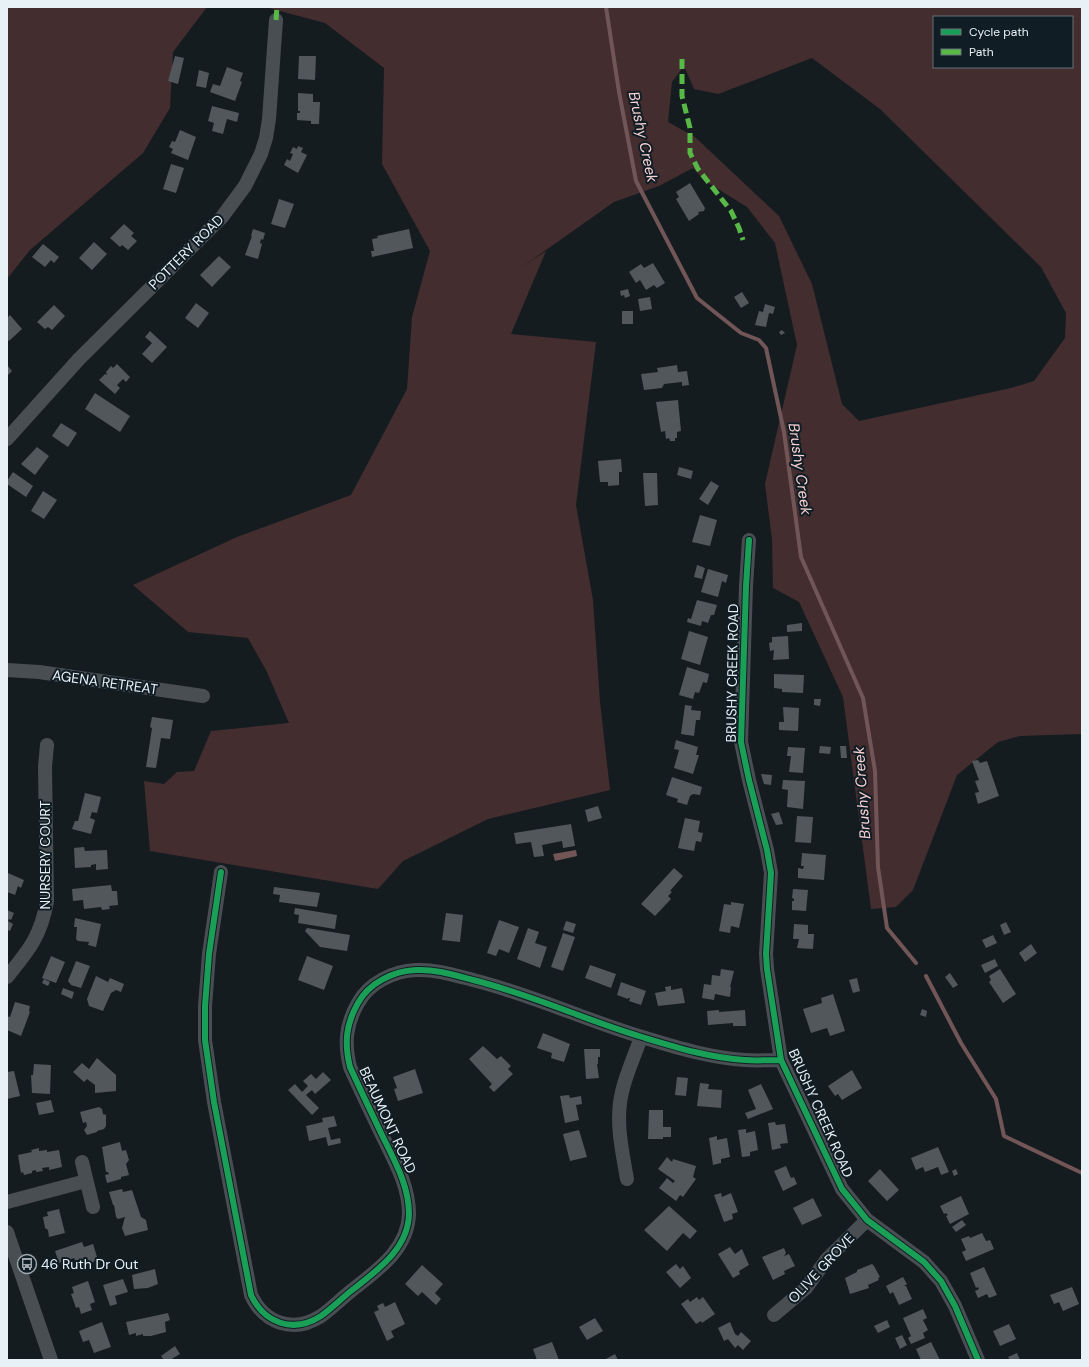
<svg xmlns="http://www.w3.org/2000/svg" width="1089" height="1367" viewBox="0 0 1089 1367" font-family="'DM Sans',sans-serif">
<rect width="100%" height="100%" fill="#151c20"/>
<path fill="#432d2f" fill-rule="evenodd" d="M7,7H207L173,52L170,108L143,153L30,250L7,279Z
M265,7H1082V734L1020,736L998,742L957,775L913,890L896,907L871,909L843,697L799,602L773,588L772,539L765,484L797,345L775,243L747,207L705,181L693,168L659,186L614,202L522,267L546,251L511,334L596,342L576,505L593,600L600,702L610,790L488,819L403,861L378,889L150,851L144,781L164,784L177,772L194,771L211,731L289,723L266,670L248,638L188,632L133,585L237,537L351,495L407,389L412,317L430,251L382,164L384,68L325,23ZM934,17H1072V67H934ZM812,58L880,109L1041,267L1066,313L1065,338L1034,381L1011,388L859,421L842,404L812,284L779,216L695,137L668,122L672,82L684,66L694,89L718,94Z"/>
<path fill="#725657" d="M576,850L577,856L555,861L553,854Z"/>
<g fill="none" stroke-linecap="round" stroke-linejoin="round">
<path stroke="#725657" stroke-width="4" d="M606,7L619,92L636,181L697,298L741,333L759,340L766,348L784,432L801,557L863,698L875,771L878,867L887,928L916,963
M926,976L961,1043L996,1099L1004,1136L1082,1173"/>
</g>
<path fill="#51575b" d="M175,56L184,58L178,84L168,81Z
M299,56H316L315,80L298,79Z
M227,67L243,73L240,81L242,82L235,101L210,92L213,84L220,86Z
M199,70L209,73L206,88L196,86Z
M298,93L313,94V102H320L319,124H311V121L297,120V113H300V111H298Z
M212,106L239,113L237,122L227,119L223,134L212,131L214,123L208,121Z
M180,130L196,137L188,160L171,153L173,149L169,147L172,141L175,142Z
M298,146L303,148L301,152L307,155L298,173L284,165L287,159L290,161L293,154L290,153L293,147L297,149Z
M171,164L184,168L176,193L163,189Z
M690,183L705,208L704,211L698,212L699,214L689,221L676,199L679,197L676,192Z
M279,199L294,204L285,228L271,224Z
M124,224L134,233L131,236L137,241L128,250L122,245L120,247L110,238Z
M253,229L265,233L263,240L261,239L260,243L262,244L258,259L245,255L252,236H251Z
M409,229L413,248L372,257L371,251H374L372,239L378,238L377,236Z
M94,242L107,254L92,270L79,258Z
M43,244L59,257L54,263L51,260L45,267L32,257Z
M219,256L231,267L212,287L200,275Z
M653,263L665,283L657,288L654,285L646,290L640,280L636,283L629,272L641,264L644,268Z
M628,289L630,296L625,298L624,295L621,296L620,291Z
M742,292L749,303L741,308L734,297Z
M650,297L652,309L640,311L638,299Z
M196,303L209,313L198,328L185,318Z
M765,304L775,307L773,314L769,313L766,327L755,325L759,311L763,312Z
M54,305L65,316L52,330L48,327L45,329L37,322Z
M622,311H633V324H622Z
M10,315L22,329L9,341L7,339V318Z
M782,330L785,333L781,335L779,332Z
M150,331L167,347L152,363L142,354L152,343L145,337Z
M117,364L130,377L126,382L123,379L117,385L120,388L115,394L99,380L105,374L107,375L106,372L111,366L113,368Z
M7,365L12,371L7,376Z
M677,365L678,372L687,371L689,385L682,386V382L664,384L662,388L644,390L641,374L658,372L657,368Z
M95,393L130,416L120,432L85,409Z
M678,400L681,431L677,432V438H675V441H670L669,438L666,439L665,431L661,432L656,402Z
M61,423L77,433L68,447L52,436Z
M37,447L49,456L35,475L21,464Z
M621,459L622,472H619V485L608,486V482H600L598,461Z
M679,467L693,471L691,479L677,475Z
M13,472L33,486L26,497L7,484V481Z
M643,473H657L658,505L645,506Z
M711,481L719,486L708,505L699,499Z
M43,491L57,500L44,519L31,511Z
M700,515L717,520L710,546L692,542Z
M697,565L705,568L702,579L694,577Z
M708,569L728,575L726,583L722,581L718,597L701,592Z
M697,600L717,605L714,615H711L708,623L702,621L701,626L687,622L688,618L691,619Z
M802,623V631L787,632V625Z
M689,631L708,637L700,665L681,659Z
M788,636L789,659L773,660L774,650L770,651L769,643L772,642V637Z
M687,667L709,674L707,683L703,682L699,693L695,692L693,699L679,695Z
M774,674L804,675L803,693L782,692V689L774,688Z
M814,699H821L820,706L814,705Z
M685,705L692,706L691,710L701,711L700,720H696L694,736L681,734Z
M783,707L799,708L798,731L779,730V722H784Z
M152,717L173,720L170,739L161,738L156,768L146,767L152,728L150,727Z
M676,740L698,747L696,755H699L693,774L674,768L679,750L674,749Z
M820,746L831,747L830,754L819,753Z
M840,746H846L847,758H841Z
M788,747L805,748L803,773L789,772L791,756H787Z
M978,760L980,763L987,761L999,796L978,804L975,793L979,792L975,781L979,780L972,761Z
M761,774L772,775L771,785L764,784Z
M672,777L702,787L700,795L693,794L690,796L687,805L677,802L678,799L666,795Z
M783,780L805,781L803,809L787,807L788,790L782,789Z
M85,793L101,797L97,813L92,812L90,818L95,820L91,834L72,829L75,821H78Z
M598,806L602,818L588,822L585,810Z
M779,812L783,824L776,825L771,814Z
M797,816L813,817L811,843L795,842Z
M685,818L700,821L698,832L703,833L701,842L696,841L694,851L678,848Z
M571,824L575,846L563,848L562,841L542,845L544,856L534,857L531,842L516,844L514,833Z
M84,847L85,851L107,850L108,869L96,870V864L91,865V867L75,868L74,848Z
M802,853L826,855L824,880L798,878V868L803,869L804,866H801Z
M674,868L683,876L670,891L672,892L668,896L671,899L655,916L641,904Z
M8,873L24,880L21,888L18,886L15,895L7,892Z
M111,885L112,891H117L118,905L109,906L110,909L102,910L101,907L84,909L83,900L73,901L72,889Z
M274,887L320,893L317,907L279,902L280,895L273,894Z
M793,889L808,890L806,911L792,910V901H794V899L792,898Z
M731,902L744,904L739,928L731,926L730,933L719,931L724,904L731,905Z
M295,908L337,915L335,929L298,923L299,915L294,914Z
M7,910L14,913L11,920L9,919L8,921L13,924L10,931L7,930Z
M446,913L463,915L460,942L442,940Z
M75,918L101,924L96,947L88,945L89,942L78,941L76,939L77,927H74Z
M499,920L519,927L509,953L499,949L496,956L487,953Z
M566,921L576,924L573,933L563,930Z
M1006,922L1011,932L1004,935L1000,925Z
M794,924L808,925V934H814L813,949L797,948L799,939H793Z
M307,928L350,935L347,951L320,947L305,931Z
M528,928L539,932L535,943L547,947L540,968L517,959Z
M563,933L575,937L563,971L551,967Z
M993,935L997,943L986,948L982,940Z
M1031,944L1037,953L1025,962L1019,953Z
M51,956L65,962L56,983L42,978Z
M307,956L333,966L324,990L298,980Z
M995,959L998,966L985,973L981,965Z
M76,961L90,966L81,988L71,985L68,981Z
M590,965L616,974L611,988L585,978Z
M721,969L734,971L730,987H731L730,997L715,994L714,1000L702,998L704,984L711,985L712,975L720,976Z
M1000,969L1016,994L1003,1003L989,982L991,980L989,976Z
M950,973L958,985L953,988L945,977Z
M96,976L108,982L110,978L124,984L121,992L116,990L111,993L103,1011L89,1006L87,999Z
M857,978L860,991L853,993L849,980Z
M44,979L50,982L48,986L42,983Z
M621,982L646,991L641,1005L629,1001L630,998H628V999L617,995Z
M671,986V990L682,988L685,1003L658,1006L655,993L666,991L665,987Z
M63,988L74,992L72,999L61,994Z
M833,994L845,1031L830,1036L827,1028L811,1033L803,1009L822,1003L821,998Z
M15,1002L30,1006L29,1011L30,1012L21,1036L7,1030V1016L10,1017Z
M922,1009L927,1011L926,1017L920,1015Z
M719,1010V1012L745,1010L746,1026H733V1023L708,1025L707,1011Z
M543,1033L570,1044L564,1062L551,1058L552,1053L537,1048Z
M483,1046L497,1059L501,1056L511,1066L508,1069L513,1074L494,1092L489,1087L492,1084L469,1059Z
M584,1049H600V1057H598V1064H597L599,1078L586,1079Z
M97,1058L116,1075V1091L95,1093V1085L87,1079L84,1082L73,1072L82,1063L89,1069Z
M34,1064L51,1065L50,1094L32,1093L31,1075H33Z
M415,1069L423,1093L398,1101L394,1089L397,1088L393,1077Z
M852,1070L862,1088L842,1100L838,1094L835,1096L828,1086Z
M14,1071L20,1096L7,1099V1072Z
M323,1072L331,1080L315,1094L312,1090L306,1095L319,1108L312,1115L288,1090L295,1084L302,1092L308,1086L303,1081L311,1074L316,1079Z
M677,1077L688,1078L686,1096L675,1095Z
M700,1083L709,1084L708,1089L722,1090L721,1108L697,1106Z
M761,1084L773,1109L748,1119L745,1113L756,1109L748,1090Z
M569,1095L570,1098L581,1096L582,1104L576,1105L579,1120L565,1123L560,1096Z
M51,1100L54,1112L39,1115L36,1103Z
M99,1107L102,1109L103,1114L106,1115V1126L104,1129L97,1131V1132L87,1135L84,1130L87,1126L86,1122L83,1123L80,1112Z
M649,1110H663V1127H671V1137H663V1139H648Z
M334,1116L337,1126L328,1128L331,1140L340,1138L341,1143L328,1146L326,1137L309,1141L306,1126L323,1122L322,1118Z
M775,1122L776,1125L785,1124L788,1143L780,1144L781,1148L772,1150L768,1123Z
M746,1129V1133L755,1131L758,1150L750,1152V1156L742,1157L738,1130Z
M579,1130L587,1157L570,1161L563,1134Z
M717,1136V1140L727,1138L730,1157L721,1159V1163L713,1165L709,1138Z
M120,1142L122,1151L126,1150L129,1160L126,1164L129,1175L121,1177V1179L107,1183L105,1175L109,1174L108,1172H106L102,1147Z
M938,1147L949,1172L941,1175L938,1167L925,1172L923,1167L916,1170L911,1158Z
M39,1148V1151L47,1150V1152L59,1150L62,1167L49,1170V1167L42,1168L43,1171L36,1172V1170L32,1171V1173L24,1175L23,1172L21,1173L18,1155L32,1152L31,1150Z
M667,1157L672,1162L673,1159L696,1166L693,1177L696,1179L683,1197L680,1195L676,1201L659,1188L667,1178L673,1183L675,1181L658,1169Z
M786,1166L791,1178L794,1177L797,1184L783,1191L774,1171Z
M880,1169L899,1190L887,1201L868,1181Z
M956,1169L958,1174L954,1176L952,1171Z
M122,1189L123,1192L132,1190L141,1217L146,1220L148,1230L125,1236L122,1228L125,1217L118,1219L116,1217L114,1205H113L109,1192Z
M721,1193L722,1197L731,1193L738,1212L732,1214L733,1219L724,1222L714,1195Z
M961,1196L969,1214L950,1224L946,1216L948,1215L946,1213L944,1214L940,1206Z
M813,1198L822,1216L802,1225L793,1208Z
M669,1206L697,1231L690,1239L683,1233L667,1251L644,1230Z
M59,1209L65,1233L49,1237L48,1230L45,1228L43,1217L48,1216L47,1212Z
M962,1220L966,1225L956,1232L952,1227Z
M982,1233L986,1241L990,1240L994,1249L966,1261L962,1252L966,1250L961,1239L969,1236L970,1238Z
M82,1242L84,1247L93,1244L98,1260L78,1268L74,1258L59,1263L55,1251Z
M730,1247L735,1254L742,1249L749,1265L739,1271L740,1274L733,1278L718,1254Z
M784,1248L786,1253L784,1256L789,1254L795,1266L784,1271L785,1274L773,1280L762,1257Z
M676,1264L680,1269L683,1266L691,1278L680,1288L666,1272Z
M872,1264L874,1266L880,1277L878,1278L879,1280L868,1285L869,1288L850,1294L845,1278L857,1272V1270Z
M422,1265L443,1284L435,1293L441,1299L436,1305L422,1292L418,1296L405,1284Z
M984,1267L997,1295L989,1298L987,1294L978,1298L975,1291L979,1289L978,1287L976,1288L970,1273Z
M155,1269L158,1284L148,1288L134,1289L132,1275Z
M903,1277L907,1284L904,1286H906L912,1299L899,1305L893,1292L890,1294L886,1286Z
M123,1279L128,1292L115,1296L117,1304L110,1306L103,1285Z
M88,1281L95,1302L90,1304L92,1310L81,1314L79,1307L76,1308L71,1294L74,1293L72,1287Z
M1072,1287L1079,1304L1063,1311L1059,1302L1054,1304L1050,1295Z
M697,1297L699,1300L703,1297L715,1314L702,1323L701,1321L696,1324L681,1304L688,1299L690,1302Z
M395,1302L405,1324L391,1331L394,1337L387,1341L374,1312L379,1310L377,1306L383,1303L385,1307Z
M923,1309L927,1318L923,1320L928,1330L923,1333L925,1338L911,1344L908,1338L911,1336L903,1318Z
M168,1313L170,1320L165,1322L166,1332L151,1336H143V1334L136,1336V1333L129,1335L126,1322Z
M595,1318L603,1331L587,1340L579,1327Z
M887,1320L890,1327L878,1333L874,1326Z
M102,1322L111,1347L94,1353L89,1340L83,1342L79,1331Z
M730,1322L735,1334L738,1336L741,1332L751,1341L743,1350L738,1345L735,1348L728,1339L724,1341L718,1328Z
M1009,1324L1016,1339L1000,1346L993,1331Z
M902,1335L907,1345L900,1349L895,1338Z
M552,1342L559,1360H537L533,1349Z
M931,1342L940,1360H921L916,1349Z
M175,1346L180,1354L170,1360H164L161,1356Z
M1017,1353L1020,1360H1010L1008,1357Z
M615,1354L618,1360H604Z"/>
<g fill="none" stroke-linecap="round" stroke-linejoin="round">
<path stroke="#494e52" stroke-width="14" d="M7,439L79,359L222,217L245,186L261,154L266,138L269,119L276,20
M749,540L746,586L741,742L749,780L767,850L771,873L766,954L767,969L781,1060L842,1189L867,1220L924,1262L941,1281L955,1306L978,1360
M7,670L39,672L203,696
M221,872L209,954L205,1006V1040L214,1102L251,1295C264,1323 293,1334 321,1316C331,1309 341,1299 351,1291C376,1271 408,1250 409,1214C409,1185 394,1160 382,1135C371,1112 360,1089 350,1067C344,1043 346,1024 358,1003C369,983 393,971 416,970C435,969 454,975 473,980C530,994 585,1020 642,1037C675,1047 710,1058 745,1060C757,1061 770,1060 781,1060
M7,977C29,950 41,936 47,901L45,767L47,745
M82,1162L93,1207
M627,1179C622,1150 615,1121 622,1092C626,1074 635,1055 641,1037
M7,1202L86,1181
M7,1232L51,1360
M774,1315L806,1288L827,1259L867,1220"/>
<path stroke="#58b947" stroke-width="5" stroke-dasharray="10 5" stroke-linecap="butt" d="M276,20L277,7
M682,59V96L690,128V153L698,169L731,211L739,228L743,240"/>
<g stroke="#101d25" stroke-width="8">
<path id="cycleway" d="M749,540L746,586L741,742L749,780L767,850L771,873L766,954L767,969L781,1060L842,1189L867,1220L924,1262L941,1281L955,1306L978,1360
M221,872L209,954L205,1006V1040L214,1102L251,1295C264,1323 293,1334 321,1316C331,1309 341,1299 351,1291C376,1271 408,1250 409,1214C409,1185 394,1160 382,1135C371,1112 360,1089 350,1067C344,1043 346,1024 358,1003C369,983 393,971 416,970C435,969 454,975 473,980C530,994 585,1020 642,1037C675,1047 710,1058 745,1060C757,1061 770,1060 781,1060"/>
</g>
<use href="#cycleway" stroke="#1a9f57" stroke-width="6"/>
</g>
<defs>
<g id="bus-ring" transform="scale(1)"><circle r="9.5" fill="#101d25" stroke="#9ea6ab" stroke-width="1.5"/><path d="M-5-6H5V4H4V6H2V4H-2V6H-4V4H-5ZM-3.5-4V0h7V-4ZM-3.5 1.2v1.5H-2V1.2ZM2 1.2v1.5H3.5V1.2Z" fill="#9ea6ab"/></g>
</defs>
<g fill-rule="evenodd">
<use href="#bus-ring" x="27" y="1264"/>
</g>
<g text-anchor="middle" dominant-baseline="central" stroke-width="4" stroke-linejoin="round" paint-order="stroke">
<g font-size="14" fill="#e8f1f6" stroke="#101d25">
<text transform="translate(186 252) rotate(-45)">POTTERY ROAD</text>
<text transform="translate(732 673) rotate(-89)">BRUSHY CREEK ROAD</text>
<text transform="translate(105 682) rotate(8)">AGENA RETREAT</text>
<text transform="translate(45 855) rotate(-90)">NURSERY COURT</text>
<text transform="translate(821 1113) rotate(66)">BRUSHY CREEK ROAD</text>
<text transform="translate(388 1120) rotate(65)">BEAUMONT ROAD</text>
<text transform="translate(821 1268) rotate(-47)">OLIVE GROVE</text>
</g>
<g font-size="14" fill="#e8f1f6" stroke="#101d25" text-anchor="start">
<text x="41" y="1264">46 Ruth Dr Out</text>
</g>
<g font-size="15" font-style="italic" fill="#f8d2d2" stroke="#101d25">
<text transform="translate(643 137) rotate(78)">Brushy Creek</text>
<text transform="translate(800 469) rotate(82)">Brushy Creek</text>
<text transform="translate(862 793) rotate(-94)">Brushy Creek</text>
</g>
</g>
<rect width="1089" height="1367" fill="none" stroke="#e8f1f6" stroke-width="16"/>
<rect x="933" y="16" width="140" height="52" fill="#101d25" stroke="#667279"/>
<rect x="941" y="29" width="20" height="6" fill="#1a9f57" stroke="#667279"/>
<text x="969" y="36" font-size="12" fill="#e8f1f6">Cycle path</text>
<rect x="941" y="49" width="20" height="6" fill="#58b947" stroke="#667279"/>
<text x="969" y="56" font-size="12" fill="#e8f1f6">Path</text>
</svg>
